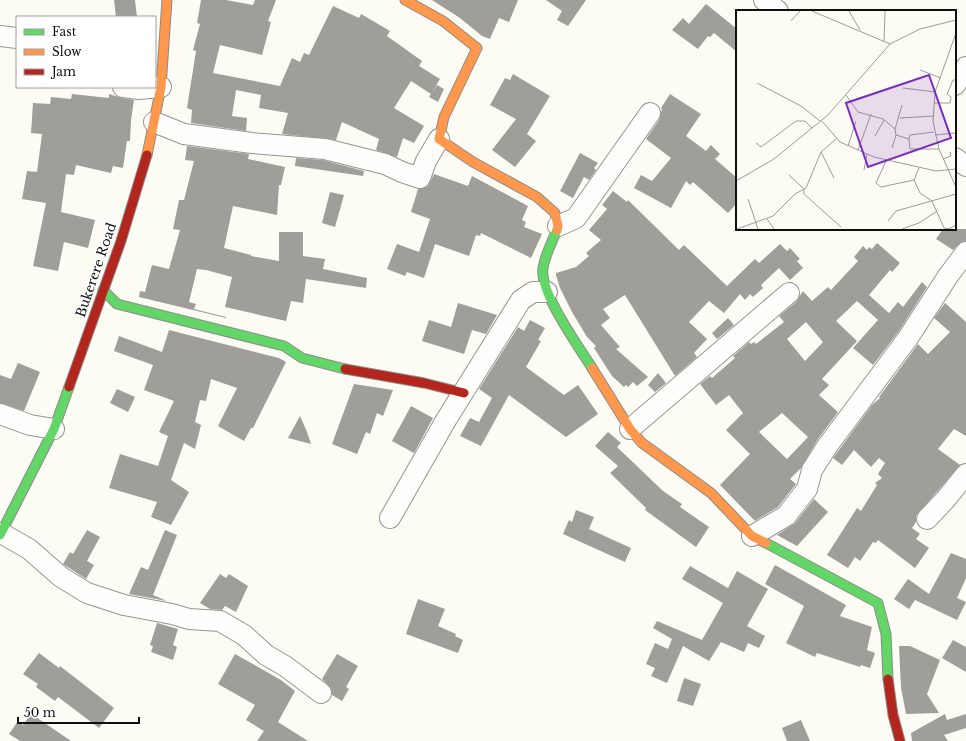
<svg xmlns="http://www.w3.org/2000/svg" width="966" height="741" viewBox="0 0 966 741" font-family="'Libre Baskerville',serif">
<rect width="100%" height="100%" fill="#fcfbf4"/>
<path fill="#9f9e99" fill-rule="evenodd" d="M114,0H135L137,17H116Z
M201,0H226L253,5L255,0H276L268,21L271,22L262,55L220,45L213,73L280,86L292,58L300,62L304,53L309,55L333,6L359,18L361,14L390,31L387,36L422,61L419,66L440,79L431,94L411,81L394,108L424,126L414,143L403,138L397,157L376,150L379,139L342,122L336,140L282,134L288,113L259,108L261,95L236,90L232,116L247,118L246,131L191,123L192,110L187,108L196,51L193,50L200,24L197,23Z
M432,0H518L509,22L499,18L490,39L482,36L460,18Z
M546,0H586L568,26L557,20L562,11Z
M706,4L737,29V52L714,33L710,37L708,36L698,49L672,30L683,18L689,24Z
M513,74L550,96L527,134L536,141L515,167L492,150L516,119L490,105L505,78L510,80Z
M437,85L444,89L438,102L429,97Z
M72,94L109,98V94L122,98L134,100L131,120L130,141H127L123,168L113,166L111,173L76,165L74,175L66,174L61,212L95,220L88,248L64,242L58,271L33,266L46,203L22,199L27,171L37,172L42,134L31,133L33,103L50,104L51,97L71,99Z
M670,94L701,114L686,136L706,151L711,145L720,154L715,159L737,178V203L728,213L693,182L690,185L686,181L671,208L634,188L641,175L652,181L671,158L646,139L659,120L662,109L661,108Z
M187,146L249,154L248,159L285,167L281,185H279L277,215L233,206L224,248L251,255V256L279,261V232H303V256L325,259L323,269L367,278L366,288L306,279L303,303L291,301L286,321L225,307L232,277L206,270L197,269L189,302L196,304L194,309L226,317V318L139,297L140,291L145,292L152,265L169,269L180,230L173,229L179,200H184L194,161L185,160Z
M580,153L598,163L594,168L596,170L589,180L584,177L573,198L560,191Z
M296,158L323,160L364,171L363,176L295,166Z
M434,174L468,186L472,176L528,206L522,220L526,222L524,227L542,234L531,258L481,233L480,236L476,235L469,256L435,244L424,278L407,272L405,276L387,269L397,244L419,252L430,219L411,212L418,189L428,186Z
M613,191L627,202L628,200L679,250L684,245L727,286L755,259L759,263L780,244L787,251L790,248L800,259L797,261L803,268L790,280L779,268L761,285L763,288L753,297L750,294L745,300L740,294L724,313L709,301L689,322L707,339L694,353L697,357L675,376L625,295L603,309L610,318L601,325L620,347L616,349L648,377L637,386L633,382L628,387L626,385L624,387L612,376L594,348L596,346L587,337L572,312L560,288L556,275V273L576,267L589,256L586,253L601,240L589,230L607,209L602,205Z
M330,192L344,195L335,227L322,223Z
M943,229H966V241L961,242L953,250L936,239Z
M877,243L900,263L892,272L890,270L869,295L889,313L898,302L903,307L922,282L927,287L899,331L873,365L853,348L878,320L857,301L836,321L857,341L822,379L829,385L819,395L838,412L818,439L801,468L790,479L796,484L778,507L755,521L720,485L750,454L726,430L743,413L729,395L716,405L700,384L710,376L712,378L735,358L733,356L749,342L751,344L754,342L756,344L784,322L779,316L796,302L803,291L812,301L828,287L831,290L858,261L854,257L863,246L867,250L869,247L872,249ZM806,322L823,342L805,361L787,339ZM782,413L808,437L787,459L759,432Z
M458,303L497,315L486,334L472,330L464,354L422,341L429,320L451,327Z
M945,303L966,322V436L954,429L938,449L960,465L916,516V522L912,528L920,534L916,539L929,548L915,568L878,540L876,543L873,542L860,561L855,557L848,568L827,555L857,508L861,511L877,485L875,483L882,478L878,474L885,463L879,458L871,467L854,450L842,465L833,458L872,405L880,398L879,397L918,344L928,354L950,332L934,318Z
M728,318L734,325L717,339L712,333Z
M530,320L545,328L538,340L541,341L526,367L564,395L578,385L598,414L566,437L509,395L481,446L460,436L470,418L479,422L492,398L479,389L518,327L524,331Z
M169,330L279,358L286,362L253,428H251L244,441L218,426L237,388L211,379L206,401L200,400L195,422L201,425L195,449L184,443L171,480L189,492L171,525L151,517L157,502L109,488L120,454L158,466L168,436L159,432L174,401L144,390L153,365L114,351L119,336L162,352Z
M18,363L40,372L24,411L0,403V375L11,379Z
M658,373L666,383L655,392L648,385Z
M354,384L393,390L383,416L377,413L370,434L366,432L357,454L332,444Z
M117,389L135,397L128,412L110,403Z
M411,406L433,418L414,453L392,441Z
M300,416L307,432L311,444L288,438Z
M608,432L621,443L617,447L663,491L682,504L680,507L709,527L696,547L645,510L646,508L610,473L618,466L595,446Z
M814,499L828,512L797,546L777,535L795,523Z
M576,510L594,517L589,529L631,548L625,562L563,534L569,520L572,522Z
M87,530L100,537L87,561L94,565L86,579L63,564L70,552L73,554Z
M165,530L177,535L153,595L167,601L129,594L141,567L148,570Z
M951,553L966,559V578L957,598L966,602L957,620L915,600L909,609L894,599L908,579L929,594Z
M775,565L846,605L840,616L872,627L867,650L875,653L870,668L861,665L860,667L817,653L815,657L786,643L804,606L765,584Z
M690,566L728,588L737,571L768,589L747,626L765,636L759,648L748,643L744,652L721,642L709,661L683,646L667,683L651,676L655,668L646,664L655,643L668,649L672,639L653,628L657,621L702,640L723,603L682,579Z
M220,574L226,578L229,574L248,586L236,612L225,606L222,610L210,609L200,603Z
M418,599L445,609L438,626L456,634L455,636L463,640L458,653L406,634Z
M157,623L178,629L173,645L177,647L173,660L151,652L153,646L150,645Z
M953,640L966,647V672L942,658Z
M899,646H910L940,660L927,694L939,713L906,714L901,688Z
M39,653L59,668L60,666L114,708L99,728L58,697L55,701L36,687L38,684L23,674Z
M235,654L281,680L295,691L278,722L308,741H257L264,731L246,720L255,705L218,684Z
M337,654L358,666L346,687L349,689L342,701L332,695L331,688L322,679Z
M684,678L701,684L693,706L677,701Z
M31,714L36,717L71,741H20L9,734L18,721L23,725Z
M945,714L947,720L966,714V728L944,735L948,741H912L911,733Z
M801,720L810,741H787L782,728Z"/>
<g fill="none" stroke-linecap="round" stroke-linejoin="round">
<g stroke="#969592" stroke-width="22">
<path id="street" d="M764,0L778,11
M0,36L17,38
M955,85L966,67
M123,87L139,89L161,87
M154,122L184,134L252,143L325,149L385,164L402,172L420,178L426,161L439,139
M955,158L966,166
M558,226L576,218L650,113
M0,414L30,425L54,429
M630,429L789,293
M390,518L446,420L521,300L533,292H547
M927,519L945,500L966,474
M1,533L29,549L61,577L87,593L124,605L172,614L189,619L220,621L244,635L266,655L285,666L321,693
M752,536L786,516L807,489L812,470L828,445L908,338L948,276L966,252"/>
</g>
<g stroke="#8c8c89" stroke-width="11">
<path id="fast" d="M557,230C552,242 545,255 543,268C539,292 579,347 592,368
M103,290L117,304L284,346L302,358L345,369
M0,535L54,429L69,387
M766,543L878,603L886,634L888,679"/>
</g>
<g stroke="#8c8c89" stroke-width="11">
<path id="slow" d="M405,0L443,21L477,48L444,117L439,139L473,162L537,197L555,213L558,226L557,230
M147,155L161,87L167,0
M592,368L630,429L642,443L711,493L752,536L766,543"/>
</g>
<g stroke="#8c8c89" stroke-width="11">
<path id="jam" d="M345,369L424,383L464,393
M69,387L121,241L147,155
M888,679L893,715L900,741"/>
</g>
<use href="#street" stroke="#fffefd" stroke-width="20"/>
<use href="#fast" stroke="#63d668" stroke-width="9"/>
<use href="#slow" stroke="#ff974d" stroke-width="9"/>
<use href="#jam" stroke="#b3261e" stroke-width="9"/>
</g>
<g text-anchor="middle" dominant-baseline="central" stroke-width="4" stroke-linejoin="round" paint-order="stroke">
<g font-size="13" fill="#0f0f0f" stroke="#fff">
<text transform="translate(96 270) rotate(-71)">Bukerere Road</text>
</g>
</g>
<g transform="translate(736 10)">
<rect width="220" height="220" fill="#fcfbf4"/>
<path fill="none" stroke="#9d9d98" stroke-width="1" d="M76,1L154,34L184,19L220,10M113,1L124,20M55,11L64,1M220,23L199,82L197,111L203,139L220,177M148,31L149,1M184,60L205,68M21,73L65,96L84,111M167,78L199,82M110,85L122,102L147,109L159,119L160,125L156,138M198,93H214L215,87L211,84L217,70H220M164,108L198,106M85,110L104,132L138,147L200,161L220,159M159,119L166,95M160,125L173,129L174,139H203M199,125L220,123M139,126L148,110M173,129L174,125L198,122M20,133L25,137L60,111H69L76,118M112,136L120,111M122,140L135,104M85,142L98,168M207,149L215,146L214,142M150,151L140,173L145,177L178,170L183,158M128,160L131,144M53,165L68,179M178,170L184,183L196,191L208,218L213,219L220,215M0,171L38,149L92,105L154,34M68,180V184L105,217M12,189L22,219M31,209L38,219M152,211L160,201L220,184M1,219L37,206L59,184L70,178L85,142L100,129M166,219L183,213L201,201"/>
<path fill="#7b2cbf" fill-opacity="0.15" stroke="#7b2cbf" stroke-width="2" d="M193,65L215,128L132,157L110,93Z"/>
<rect width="220" height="220" fill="none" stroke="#0f0f0f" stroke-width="2"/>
</g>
<rect x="16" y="16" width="140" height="72" fill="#ffffff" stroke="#9f9f9f"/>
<rect x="24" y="29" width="20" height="6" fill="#63d668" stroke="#9f9f9f"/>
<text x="52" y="36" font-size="12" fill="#0f0f0f">Fast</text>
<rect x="24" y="49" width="20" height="6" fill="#ff974d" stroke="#9f9f9f"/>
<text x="52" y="56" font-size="12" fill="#0f0f0f">Slow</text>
<rect x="24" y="69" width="20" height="6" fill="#b3261e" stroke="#9f9f9f"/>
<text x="52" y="76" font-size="12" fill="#0f0f0f">Jam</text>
<path d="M18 717v6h121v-6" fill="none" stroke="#0f0f0f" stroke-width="2"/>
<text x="24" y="717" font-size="12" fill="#0f0f0f" stroke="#ffffff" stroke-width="3" paint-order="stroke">50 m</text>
</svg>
